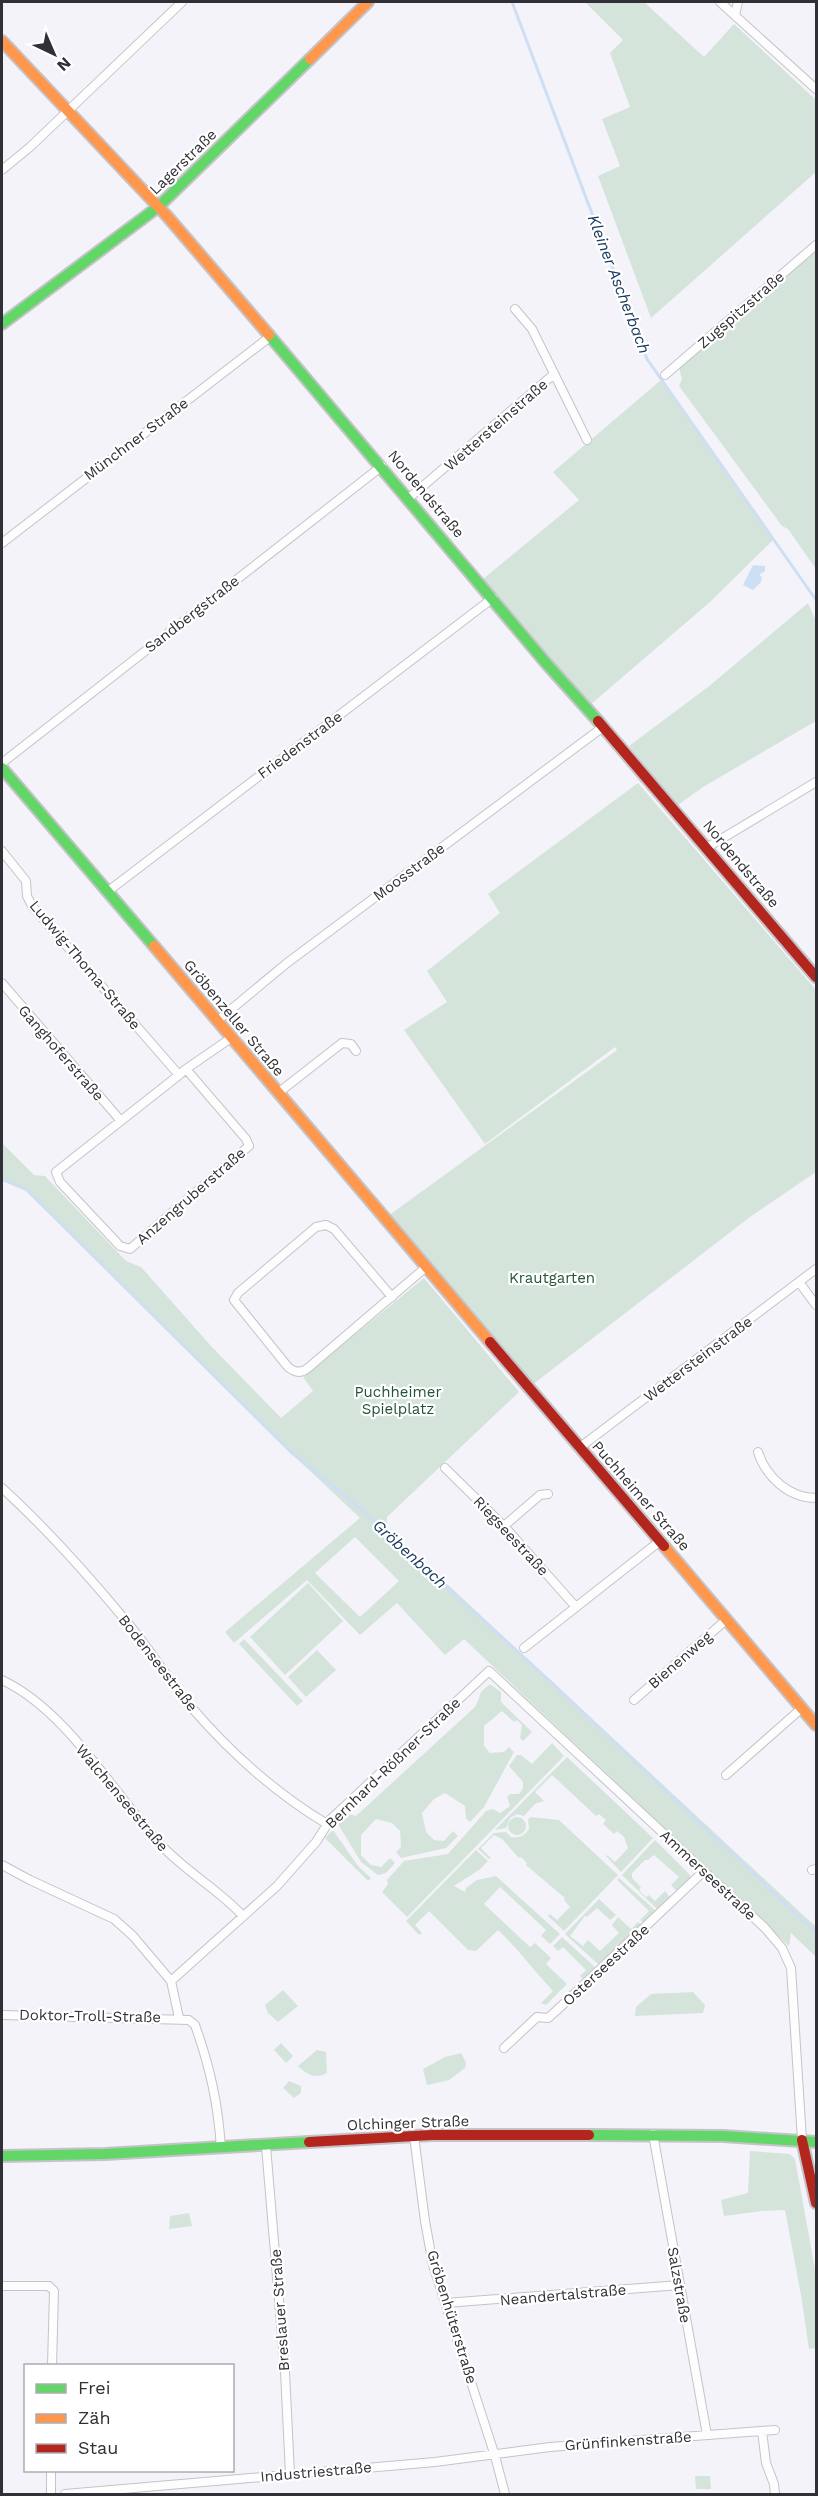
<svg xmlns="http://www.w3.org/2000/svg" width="818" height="2496" viewBox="0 0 818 2496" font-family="'Work Sans',sans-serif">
<rect width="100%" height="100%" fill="#f4f3fa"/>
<path fill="#d4e4db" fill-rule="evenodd" d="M585,2H644L704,57L734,24L816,100V172L651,318L598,176L620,166L602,119L630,107L610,53L623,40Z
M816,250V569L788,529L782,526L679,386L682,379L679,368Z
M661,380L773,540L710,602L590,705L483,579L579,500L553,472Z
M808,603L816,621V721L703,787L678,805L629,746L708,687Z
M638,783L816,990V1172L750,1217L532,1385L388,1216L617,1050L615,1047L485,1144L404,1030L447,1002L427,971L500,913L488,894Z
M2,1143L34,1175L45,1176L126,1261L141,1267L211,1346L281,1418L313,1391L303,1377L424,1278L519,1392L387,1517V1528L816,1927V1957L791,1933L789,1946L464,1639L445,1655L397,1603L360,1635L307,1580L234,1643L225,1632L360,1518L292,1454L26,1191L2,1181ZM355,1537L399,1581L360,1617L315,1573Z
M308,1583L343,1621L285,1675L250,1637Z
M244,1639L303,1701L297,1706L239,1644Z
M317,1650L336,1670L306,1697L288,1677Z
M490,1684L501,1692V1702L532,1732L523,1741L520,1738L522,1725L517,1720L514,1722L502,1711L484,1726V1746L490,1753L504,1752L509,1747L514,1752L484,1807L470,1822L466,1818L465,1806L445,1793L434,1799L422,1813L426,1832L434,1840L444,1841L453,1831L458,1836L446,1848L401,1858L396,1852L401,1847L400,1831L392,1823L376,1819L361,1835V1855L371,1865L381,1867L390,1858L395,1863L386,1873L378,1875L361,1862L338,1824L348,1814L356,1816L476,1706L481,1692Z
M552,1743L564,1756L407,1917L382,1892L388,1884L387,1880L404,1861L448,1854L486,1811L493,1809L500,1813L510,1806L507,1797L510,1794H519L523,1788V1782L509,1766L517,1755H521L532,1764Z
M567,1757L653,1838L621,1872L606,1856L607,1855L615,1862L628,1848L624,1837L617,1831L614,1834L603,1824L606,1820L599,1814L596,1816L552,1775L535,1792L544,1801L535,1804L524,1816L517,1814L510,1818L506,1828L495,1830Z
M531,1817L559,1820L618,1875L564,1931L548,1916L550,1914L557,1920L570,1907L564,1900L565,1898L526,1865L527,1863L521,1857L519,1858L502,1839L494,1835L481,1848L491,1858L489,1859L478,1849L494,1833L506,1832L511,1837C520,1838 524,1836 529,1829L528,1819Z
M508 1826a9 9 0 1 1 18 0a9 9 0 1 1-18 0Z
M333,1830L358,1866L371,1878L368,1881L325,1838Z
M655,1840L690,1875V1879L677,1891L671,1885L679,1877L654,1855L648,1860H645L632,1873V1878L641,1887L639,1890L646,1897L649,1895L655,1901L665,1891L670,1897L658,1910L622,1875Z
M476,1850L488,1861L479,1870L454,1886L465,1892L466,1888L477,1880L496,1876L560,1934L550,1944L541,1936L546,1930L500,1887L484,1904L530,1947L535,1943L551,1958L546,1964L567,1984L546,2005L541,2003L553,1991C534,1971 518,1949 498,1930L476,1951L468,1950L429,1911L415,1925L422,1933L419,1935L406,1921Z
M619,1878L656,1911L644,1923L640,1920L649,1911L617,1880Z
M599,1899L616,1915L610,1920L597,1908L587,1917L585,1916L570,1936L583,1946L588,1940L600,1951L619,1933L612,1925L618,1917L631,1929L638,1922L642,1925L599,1965L565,1934Z
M562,1937L596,1968L584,1980L580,1976L586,1970L563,1947L558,1951L553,1946Z
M283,1990L298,2006L278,2022L268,2013L265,2005Z
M693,1992L705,2005L703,2013L635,2016L636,2007L651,1994Z
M281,2043L293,2056L286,2063L274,2050Z
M317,2050L326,2052L327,2073C316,2079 307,2075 298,2066Z
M461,2053L466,2062L465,2068L449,2080L427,2085L423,2069L445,2057Z
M289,2081L301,2086V2093L294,2098L283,2088Z
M750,2151L790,2154L795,2159L816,2275V2348L809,2349L801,2295L785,2210L762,2211L724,2216L721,2200L748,2193Z
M189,2213L192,2226L169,2229L170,2216Z
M695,2476H710L711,2489H696Z"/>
<path fill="#cedef3" d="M753,565L765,566V571L759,575L762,577L761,582L753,590L743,585Z"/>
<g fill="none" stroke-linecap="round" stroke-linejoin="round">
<path stroke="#cedef3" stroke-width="3" d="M512,2L647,359L816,600
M2,1179L26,1189L292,1453L361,1509L552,1683L816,1933"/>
<g stroke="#c4c3c8" stroke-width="10">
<path id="street" d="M720,2L816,89
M735,15L738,2
M2,170L30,147L182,2
M515,309L532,329L587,440
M665,375L816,245
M409,498L554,374
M2,543L271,336
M2,763L382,466
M708,847L816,782
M2,851L26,881L27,896L32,906L179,1075
M107,892L493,598
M2,983L121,1121
M217,1021L287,963L603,727
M186,1069L246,1139L249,1146L130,1249L120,1246L60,1182L56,1172L179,1075L186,1069L231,1038
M278,1093L342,1043L351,1044L356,1051
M799,1282L816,1305
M392,1297L334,1229L326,1225L316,1227L238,1293L234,1300L288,1367C294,1372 301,1374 308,1368L425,1268
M579,1448L816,1269
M758,1452C766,1477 789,1498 816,1498
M445,1468L504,1526L575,1606
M2,1488C46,1528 88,1575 126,1621C150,1649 169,1681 192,1708C230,1752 277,1794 327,1824
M504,1526L540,1495L548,1494
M524,1648L660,1541
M2,1680C68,1711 114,1795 163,1847C188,1873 219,1890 243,1916
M634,1700L726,1620
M726,1775L802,1708
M2,1865L30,1880L114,1919L133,1936L171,1981L179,2018
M812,1870L816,1869
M171,1981L277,1886L316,1842L330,1820L489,1671L765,1928L782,1948L791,1968L802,2140
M2,2015L189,2020L195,2025C210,2067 218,2103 221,2148
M504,2048L537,2017L548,2018L556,2011L704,1871
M653,2134L707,2435
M414,2136L425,2221L433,2265L495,2456L505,2494
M266,2146L285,2372L290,2474
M2,2286H49L54,2291L52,2366
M446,2303L680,2285
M762,2431L766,2463L774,2484L775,2494
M51,2494V2470
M65,2494L435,2462L550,2447L775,2430"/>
</g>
<g stroke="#c4c3c8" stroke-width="14">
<path id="fast" d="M2,324L158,207L310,59
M269,335L546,663L598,721
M2,768L154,946
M589,2135L723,2136L816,2142
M2,2156L105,2154L309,2142"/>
</g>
<g stroke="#c4c3c8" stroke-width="14">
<path id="slow" d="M2,41L167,216L269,335
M310,59L368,2
M154,946L490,1342
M664,1546L816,1725"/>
</g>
<g stroke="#c4c3c8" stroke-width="14">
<path id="jam" d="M598,721L816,977
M490,1342L664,1546
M802,2140L816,2203
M309,2142L432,2135H589"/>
</g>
<use href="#street" stroke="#fdfdfe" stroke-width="8"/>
<use href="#fast" stroke="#63d668" stroke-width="10"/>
<use href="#slow" stroke="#ff974d" stroke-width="10"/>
<use href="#jam" stroke="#b3261e" stroke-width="10"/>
</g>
<g text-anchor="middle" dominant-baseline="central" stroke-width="4.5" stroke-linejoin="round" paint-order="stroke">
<g font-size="15" fill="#313036" stroke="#fff">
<text transform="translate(183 162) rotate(-44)">Lagerstraße</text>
<text transform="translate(741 310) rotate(-41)">Zugspitzstraße</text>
<text transform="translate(496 425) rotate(-41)">Wettersteinstraße</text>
<text transform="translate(136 439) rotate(-37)">Münchner Straße</text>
<text transform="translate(426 494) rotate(50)">Nordendstraße</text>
<text transform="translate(192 614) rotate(-38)">Sandbergstraße</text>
<text transform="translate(300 745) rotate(-37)">Friedenstraße</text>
<text transform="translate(741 864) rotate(50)">Nordendstraße</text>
<text transform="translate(409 872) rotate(-37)">Moosstraße</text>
<text transform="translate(85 965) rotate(50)">Ludwig-Thoma-Straße</text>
<text transform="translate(234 1018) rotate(50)">Gröbenzeller Straße</text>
<text transform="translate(61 1053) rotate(49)">Ganghoferstraße</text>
<text transform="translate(191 1196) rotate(-41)">Anzengruberstraße</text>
<text transform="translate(698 1359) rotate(-37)">Wettersteinstraße</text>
<text transform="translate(641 1496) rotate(49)">Puchheimer Straße</text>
<text transform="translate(511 1536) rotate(47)">Riegseestraße</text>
<text transform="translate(680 1660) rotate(-41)">Bienenweg</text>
<text transform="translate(158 1663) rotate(52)">Bodenseestraße</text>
<text transform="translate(393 1763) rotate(-44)">Bernhard-Rößner-Straße</text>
<text transform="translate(122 1798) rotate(50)">Walchenseestraße</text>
<text transform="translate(708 1875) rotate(43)">Ammerseestraße</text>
<text transform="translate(606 1965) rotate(-43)">Osterseestraße</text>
<text transform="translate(90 2016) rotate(1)">Doktor-Troll-Straße</text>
<text transform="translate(408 2123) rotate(-2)">Olchinger Straße</text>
<text transform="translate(679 2285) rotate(80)">Salzstraße</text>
<text transform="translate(563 2295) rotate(-5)">Neandertalstraße</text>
<text transform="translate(280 2310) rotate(-94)">Breslauer Straße</text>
<text transform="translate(452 2317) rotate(73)">Gröbenhüterstraße</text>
<text transform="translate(628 2441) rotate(-4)">Grünfinkenstraße</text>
<text transform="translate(316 2472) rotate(-5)">Industriestraße</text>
</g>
<g font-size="15" fill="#225536" stroke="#fff">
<text x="552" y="1278">Krautgarten</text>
<text x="398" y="1392">Puchheimer<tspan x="398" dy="17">Spielplatz</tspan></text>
</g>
<g font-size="16" font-style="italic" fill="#1a3b60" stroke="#fff">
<text transform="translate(619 284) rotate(69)">Kleiner Ascherbach</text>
<text transform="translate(410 1554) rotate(42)">Gröbenbach</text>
</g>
</g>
<rect width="818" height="2496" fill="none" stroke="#313036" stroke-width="6"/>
<rect x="24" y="2364" width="210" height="108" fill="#ffffff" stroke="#adacaf" stroke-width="1.5"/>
<rect x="36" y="2384" width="30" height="9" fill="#63d668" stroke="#adacaf" stroke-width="1.5"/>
<text x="78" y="2394" font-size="18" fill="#313036">Frei</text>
<rect x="36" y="2414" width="30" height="9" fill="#ff974d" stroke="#adacaf" stroke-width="1.5"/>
<text x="78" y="2424" font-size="18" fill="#313036">Zäh</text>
<rect x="36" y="2444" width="30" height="9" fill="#b3261e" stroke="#adacaf" stroke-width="1.5"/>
<text x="78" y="2454" font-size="18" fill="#313036">Stau</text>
<g transform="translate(54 54) rotate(136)" stroke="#ffffff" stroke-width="4.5" paint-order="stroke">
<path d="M0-4.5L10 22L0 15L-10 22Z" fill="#313036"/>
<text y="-9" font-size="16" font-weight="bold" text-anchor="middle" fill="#313036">N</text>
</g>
</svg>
